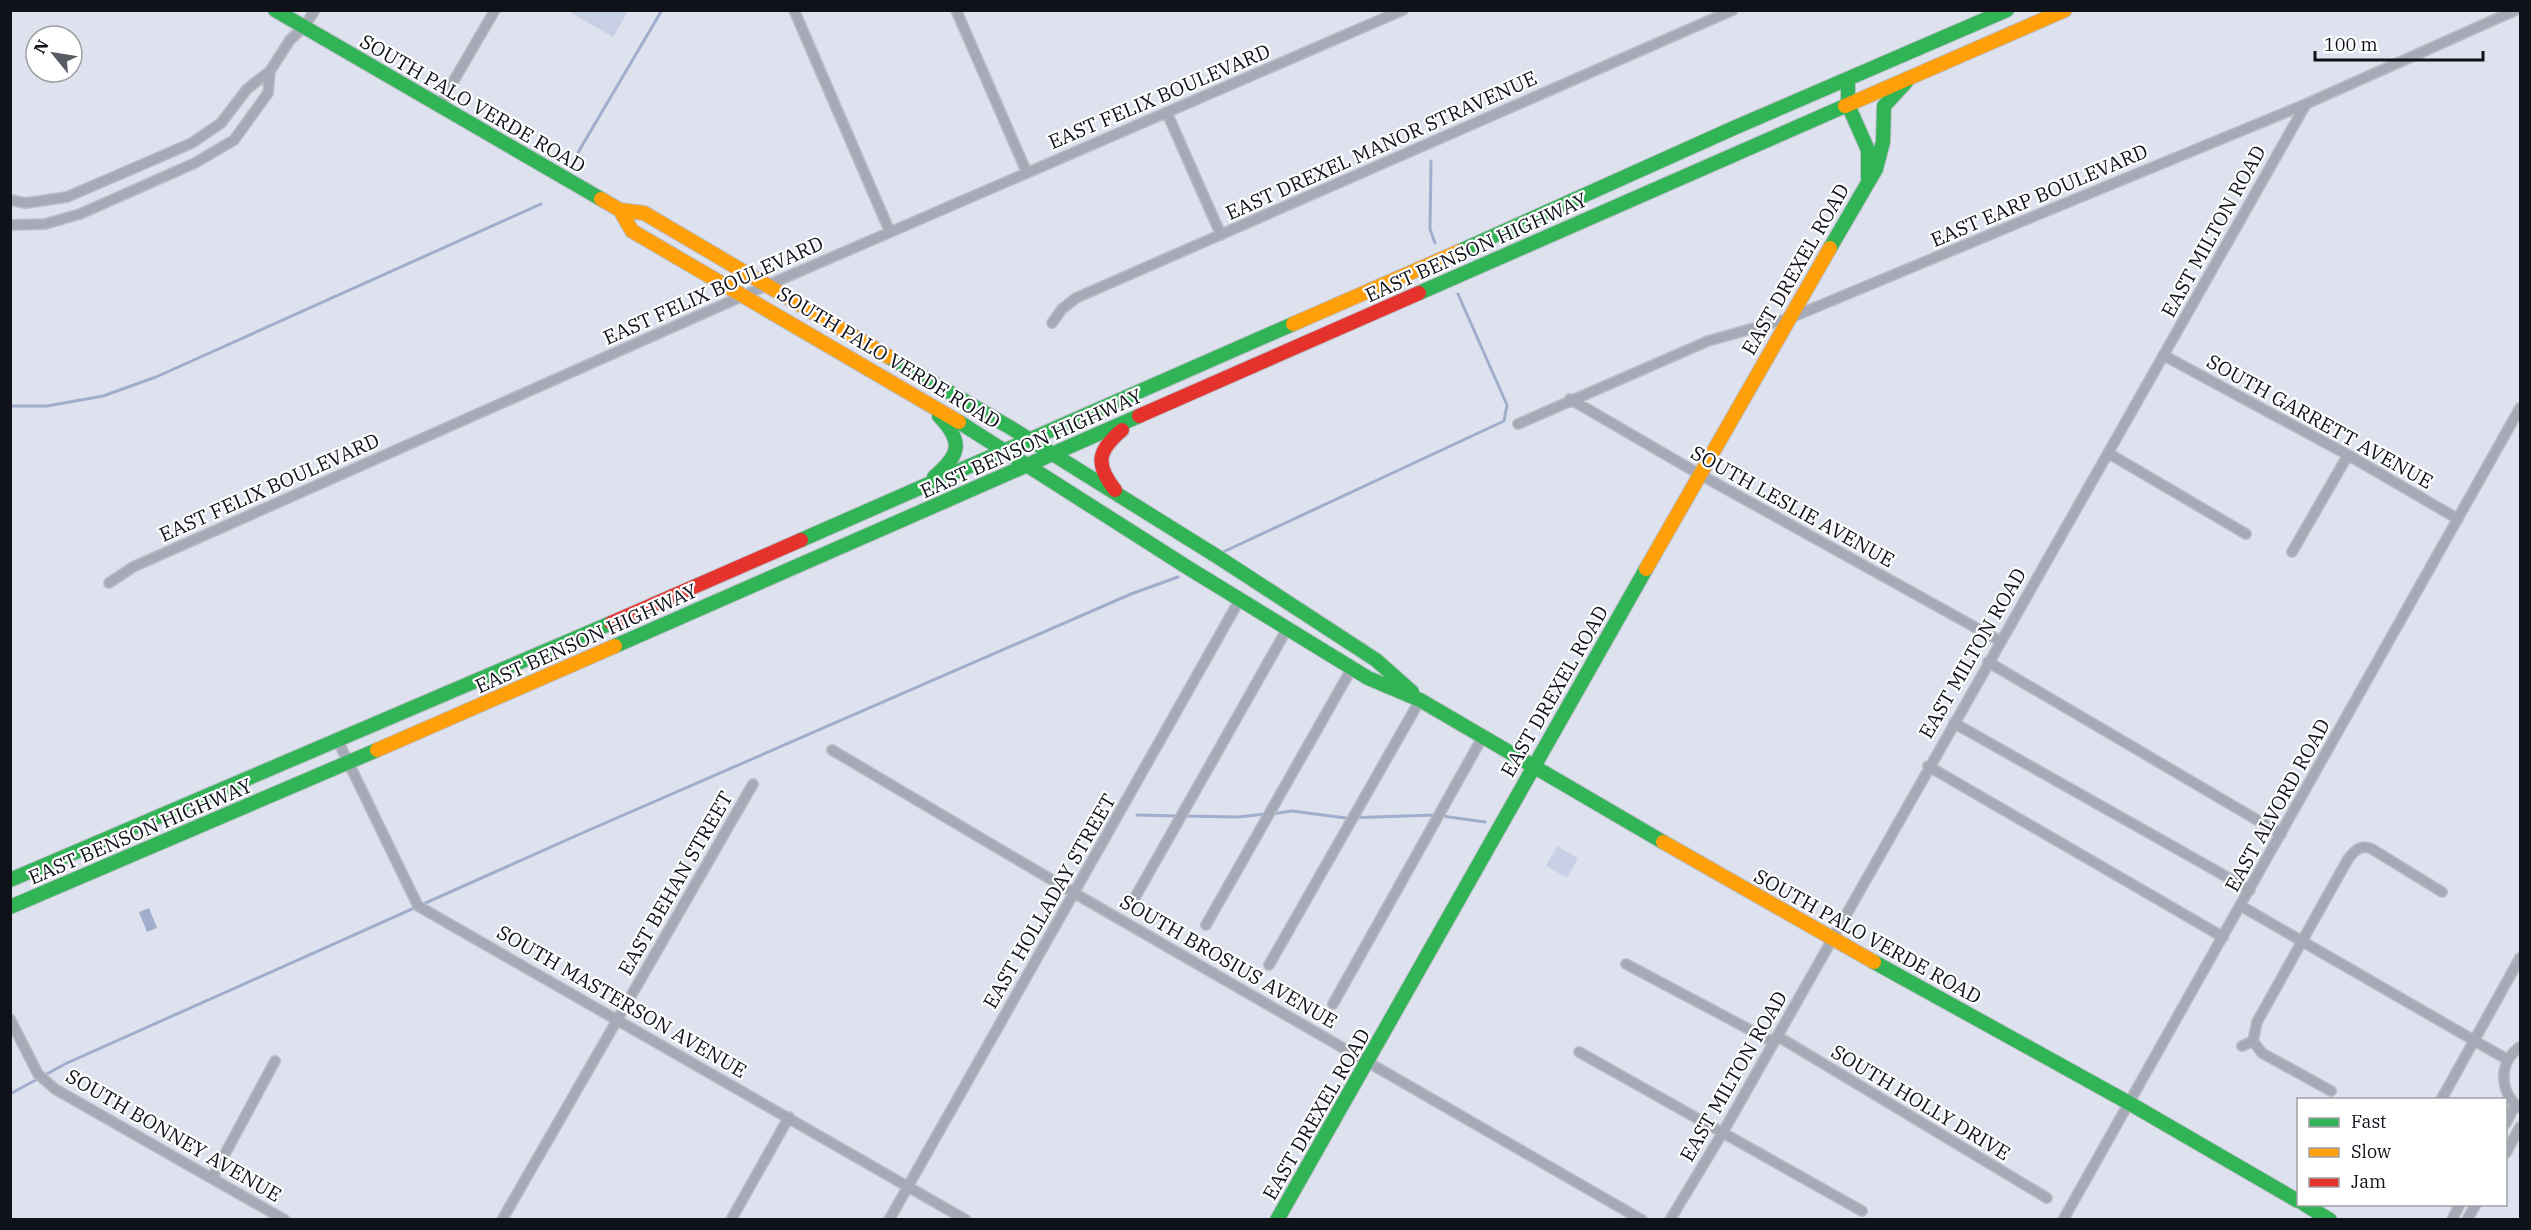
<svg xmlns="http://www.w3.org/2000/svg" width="2531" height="1230" viewBox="0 0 2531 1230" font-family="'IBM Plex Serif',serif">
<rect width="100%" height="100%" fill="#dde2ee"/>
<path fill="#c8d0e5" d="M568,11H628L613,37Z
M1557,846L1578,858L1567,878L1546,866Z"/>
<path fill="#a0adcc" d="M149,908L157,928L147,932L139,912Z"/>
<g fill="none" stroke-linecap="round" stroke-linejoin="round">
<path stroke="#a0adcc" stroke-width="3" d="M573,161L662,10
M1431,161L1430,229L1435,243
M10,406H47L103,396L156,377L541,204
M1223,552L1504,421L1507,405L1458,294
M1272,814L1292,811L1346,818L1435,815
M1137,815L1178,816
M1185,816L1238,817L1265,814
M1442,816L1485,822
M10,1094L67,1063L580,834L1131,594L1178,577"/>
<g stroke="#babdc6" stroke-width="12">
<path id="street" d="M794,10L890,232
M956,10L1027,173
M270,71L290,40L304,27L315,10
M439,106L495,10
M1167,113L1221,235
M10,200L26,203L67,197L192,143L221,123L247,89L270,71L268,93L234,140L195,163L80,214L45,224L10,225
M1052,323L1062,309L1076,298L1733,10
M2163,355L2348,455L2458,519
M1570,399L1699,474L2000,641
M1518,424L1708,341L1790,318L2037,215L2306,104L2516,10
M2108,453L2246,534
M2292,552L2348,455
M109,583L133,567L745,295L1403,10
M1988,662L2281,834
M1954,723L2250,890
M338,741L418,906L966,1220
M832,750L1074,893L1642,1220
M1928,766L2223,937
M1133,901L1287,629
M2241,906L2508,1060
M1206,925L1352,668
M1626,964L1773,1042
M1269,965L1420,700
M1333,1004L1482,738
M10,1019L38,1074L55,1089L285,1220
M1777,1036L2047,1198
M2242,1046L2253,1041
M2520,1047C2498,1062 2499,1093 2520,1108
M1579,1052L1862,1211
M2331,1091L2262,1053L2253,1041L2257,1022L2348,859C2355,850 2361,844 2372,849L2442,892
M2441,1100L2520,958
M2506,1123L2515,1105
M2506,1153L2520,1127
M212,1178L275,1061
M502,1220L753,784
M731,1220L789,1117
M889,1220L1240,599
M1670,1220L1723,1132L2306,104
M2063,1220L2520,408
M2452,1220L2460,1204
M2467,1220L2476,1204"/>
</g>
<g stroke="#babdc6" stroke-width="16">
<path id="fast" d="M275,10L601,199
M1848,81V105L1868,150V178
M1830,248L1876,169L1883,142L1884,106L1906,82
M1460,251L1736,127L2007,10
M1419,293L1845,106
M889,357L1011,428L1218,557L1376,660L1412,692
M959,422L1190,569L1368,678L1420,700L1663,842
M934,477C960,455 964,442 939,416
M801,540L1293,324
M615,646L1139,416
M10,880L611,623
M10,907L377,750
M1874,962L2129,1103L2298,1201
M2304,1204L2330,1220
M1277,1220L1646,569"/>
</g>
<g stroke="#babdc6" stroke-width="16">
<path id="slow" d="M1845,106L2065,10
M601,199L620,210L644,213L889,357
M620,210L632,231L959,422
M1293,324L1460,251
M1646,569L1830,248
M377,750L615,646
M1663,842L1874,962"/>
</g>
<g stroke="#babdc6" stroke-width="16">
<path id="jam" d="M1139,416L1419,293
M1115,490C1095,464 1097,451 1122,430
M611,623L801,540"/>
</g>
<use href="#street" stroke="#a5aab6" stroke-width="9"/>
<use href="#fast" stroke="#30b455" stroke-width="14"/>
<use href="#slow" stroke="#ff9f0a" stroke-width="14"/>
<use href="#jam" stroke="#e5322d" stroke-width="14"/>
</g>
<g text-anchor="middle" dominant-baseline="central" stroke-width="4.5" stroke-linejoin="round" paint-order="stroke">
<g font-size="20" fill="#0f1219" stroke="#fff">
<text transform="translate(1159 96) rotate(-23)">EAST FELIX BOULEVARD</text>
<text transform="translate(473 103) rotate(30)">SOUTH PALO VERDE ROAD</text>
<text transform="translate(1381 145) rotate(-24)">EAST DREXEL MANOR STRAVENUE</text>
<text transform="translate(2039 195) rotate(-23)">EAST EARP BOULEVARD</text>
<text transform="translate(2213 231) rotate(-61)">EAST MILTON ROAD</text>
<text transform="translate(1476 247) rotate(-24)">EAST BENSON HIGHWAY</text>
<text transform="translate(1795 269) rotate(-60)">EAST DREXEL ROAD</text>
<text transform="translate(713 290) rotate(-24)">EAST FELIX BOULEVARD</text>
<text transform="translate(889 357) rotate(31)">SOUTH PALO VERDE ROAD</text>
<text transform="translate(2320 421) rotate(29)">SOUTH GARRETT AVENUE</text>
<text transform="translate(1031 443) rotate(-24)">EAST BENSON HIGHWAY</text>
<text transform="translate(269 487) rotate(-24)">EAST FELIX BOULEVARD</text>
<text transform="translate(1793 506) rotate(29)">SOUTH LESLIE AVENUE</text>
<text transform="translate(586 638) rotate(-24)">EAST BENSON HIGHWAY</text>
<text transform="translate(1972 653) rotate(-60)">EAST MILTON ROAD</text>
<text transform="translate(1554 691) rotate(-60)">EAST DREXEL ROAD</text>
<text transform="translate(2277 805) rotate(-61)">EAST ALVORD ROAD</text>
<text transform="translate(140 831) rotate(-23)">EAST BENSON HIGHWAY</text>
<text transform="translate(675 883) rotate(-60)">EAST BEHAN STREET</text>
<text transform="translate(1049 901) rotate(-60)">EAST HOLLADAY STREET</text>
<text transform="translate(1868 936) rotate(29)">SOUTH PALO VERDE ROAD</text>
<text transform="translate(1229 961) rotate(30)">SOUTH BROSIUS AVENUE</text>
<text transform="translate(622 1001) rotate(30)">SOUTH MASTERSON AVENUE</text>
<text transform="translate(1733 1076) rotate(-60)">EAST MILTON ROAD</text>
<text transform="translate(1921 1102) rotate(31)">SOUTH HOLLY DRIVE</text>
<text transform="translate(1316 1114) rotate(-60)">EAST DREXEL ROAD</text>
<text transform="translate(174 1135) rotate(30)">SOUTH BONNEY AVENUE</text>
</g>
</g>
<rect width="2531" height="1230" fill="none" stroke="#0f1219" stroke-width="24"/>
<rect x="2297" y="1098" width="210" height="108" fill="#ffffff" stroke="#9fa0a3" stroke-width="1.5"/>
<rect x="2309" y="1118" width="30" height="9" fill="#30b455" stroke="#9fa0a3" stroke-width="1.5"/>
<text x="2351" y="1128" font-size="18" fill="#0f1219">Fast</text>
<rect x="2309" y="1148" width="30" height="9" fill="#ff9f0a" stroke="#9fa0a3" stroke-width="1.5"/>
<text x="2351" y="1158" font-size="18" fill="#0f1219">Slow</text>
<rect x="2309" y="1178" width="30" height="9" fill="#e5322d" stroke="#9fa0a3" stroke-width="1.5"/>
<text x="2351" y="1188" font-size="18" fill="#0f1219">Jam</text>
<g transform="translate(54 54) rotate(300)"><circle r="28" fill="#ffffff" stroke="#9fa0a3" stroke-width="1.5"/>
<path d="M0-4.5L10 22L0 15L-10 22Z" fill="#575b64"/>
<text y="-9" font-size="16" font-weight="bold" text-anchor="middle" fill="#0f1219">N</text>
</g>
<path d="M2315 51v9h168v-9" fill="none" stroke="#0f1219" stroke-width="3"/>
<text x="2324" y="51" font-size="18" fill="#0f1219" stroke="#ffffff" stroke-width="4.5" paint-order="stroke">100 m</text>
</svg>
